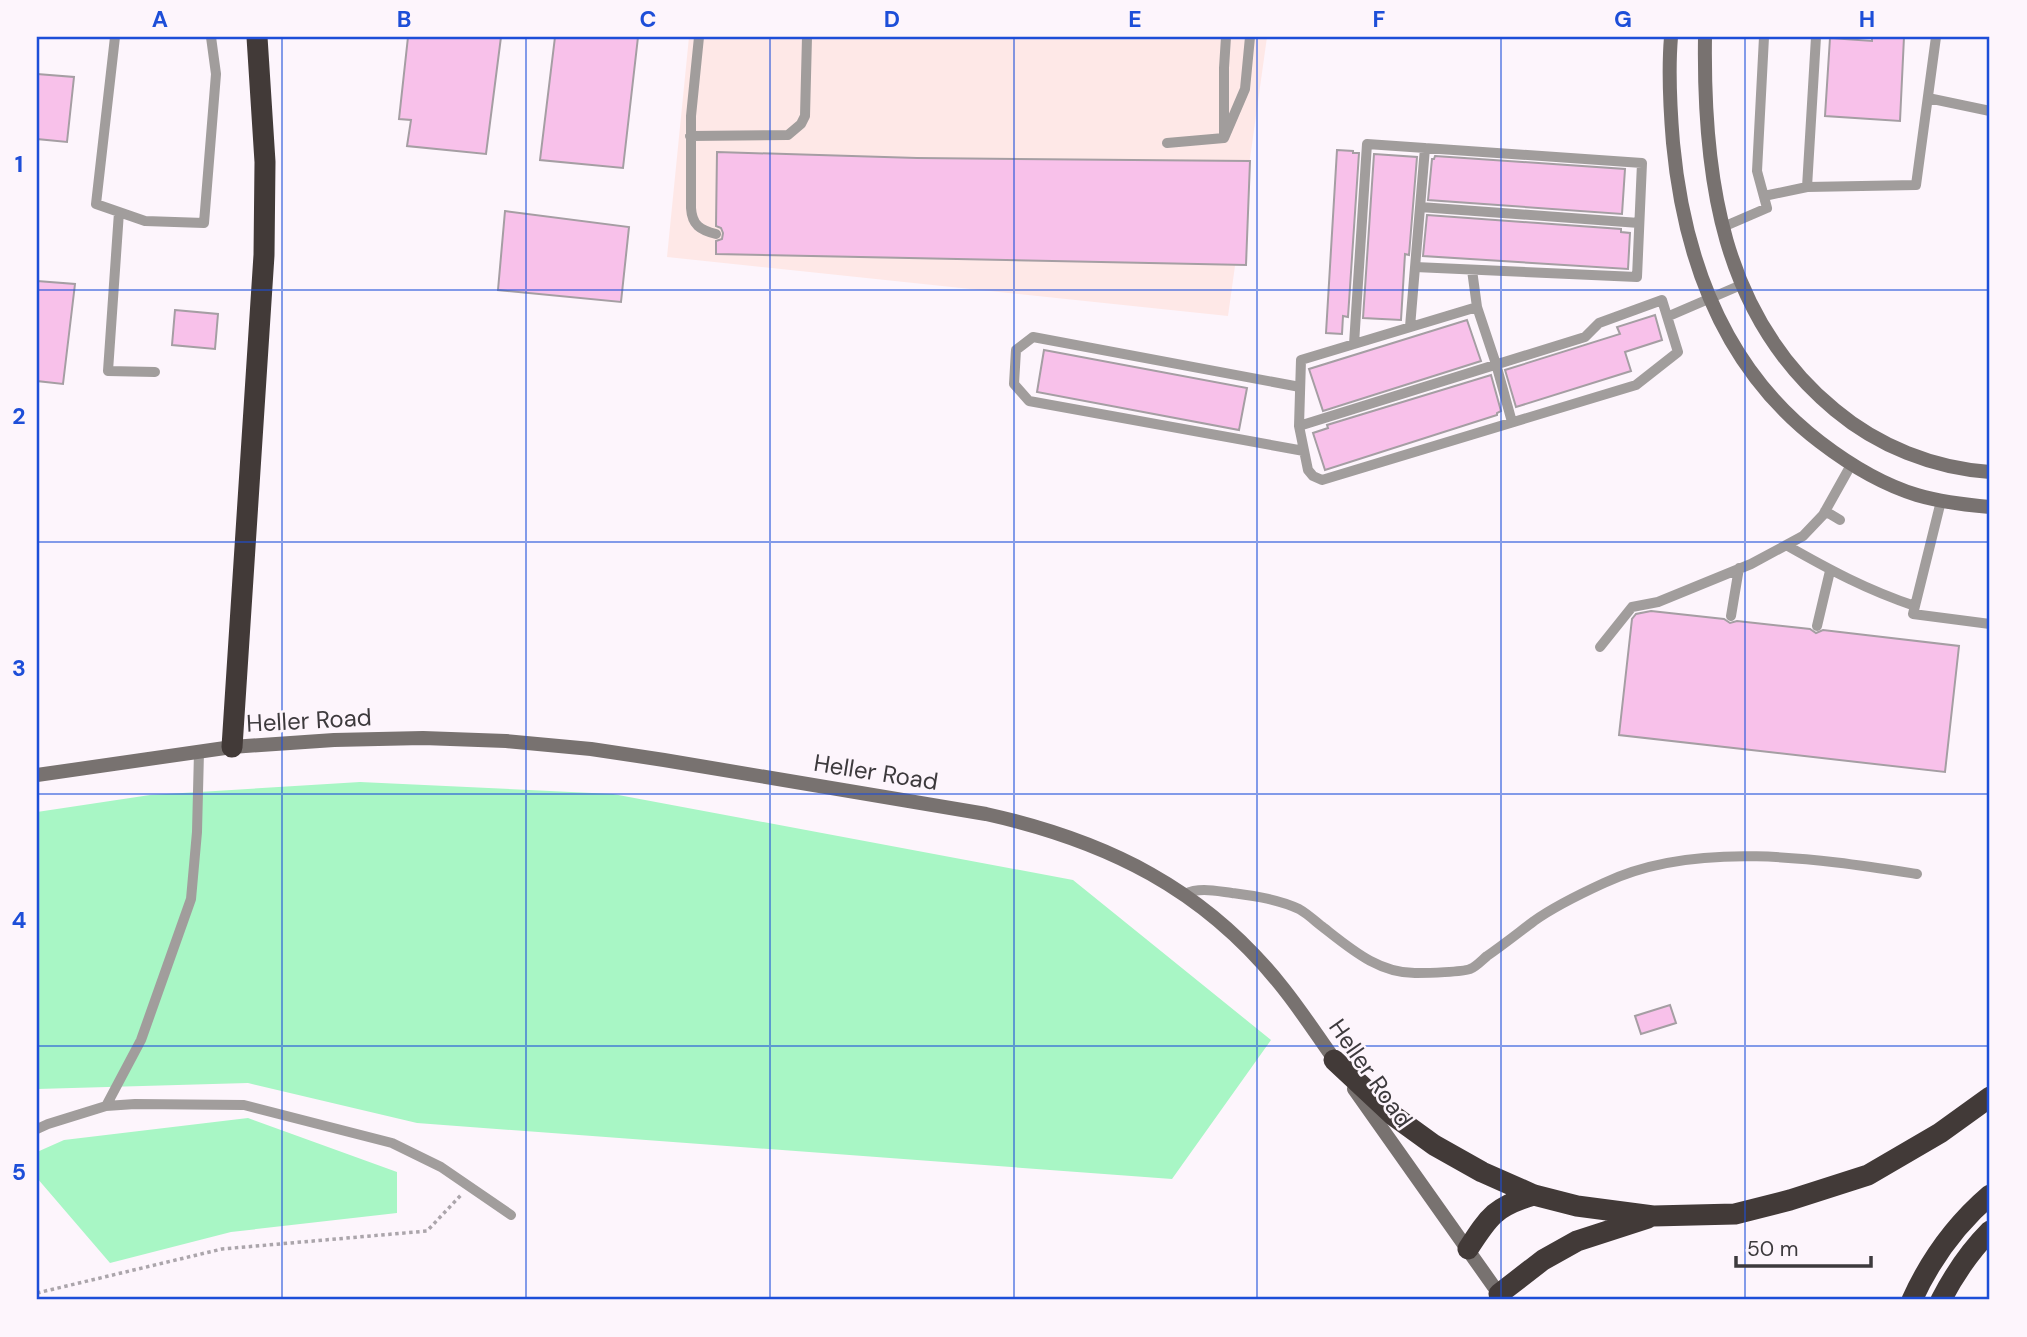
<svg xmlns="http://www.w3.org/2000/svg" width="2027" height="1337" viewBox="0 0 2027 1337" font-family="'DM Sans',sans-serif">
<rect width="100%" height="100%" fill="#fdf5fc"/>
<path fill="#fee8e7" d="M689,37H1267L1228,316L667,257Z"/>
<path fill="#a8f6c5" d="M360,782L613,794L1073,880L1271,1040L1172,1179L417,1123L248,1083L37,1089V812L150,795Z
M248,1118L397,1172V1213L231,1232L110,1263L37,1178V1152L64,1140Z"/>
<path fill="#f8c1ea" stroke="#a59ea3" stroke-width="2" d="M408,37H501L486,154L407,146L411,120L399,119Z
M555,37H638L623,168L540,160Z
M1872,37H1904L1900,121L1825,116L1830,38L1872,41Z
M37,74L74,77L67,142L37,139Z
M1337,150L1353,151V153H1359L1348,317L1343,316L1342,334L1326,333Z
M717,152L917,158L1250,161L1246,265L716,254V241L722,239L723,233L721,228L716,226Z
M1374,154L1417,157L1409,255L1405,254L1401,320L1363,318Z
M1435,156L1625,169L1622,214L1428,200L1432,159H1434Z
M505,211L629,227L621,302L498,290Z
M1427,215L1621,229V232L1630,233L1628,269L1423,256Z
M37,281L75,284L63,384L37,381Z
M175,310L218,314L215,349L172,345Z
M1655,315L1662,340L1625,352L1631,371L1516,407L1505,370L1620,334L1617,327Z
M1467,320L1481,361L1323,411L1309,369Z
M1044,350L1247,388L1239,430L1037,392Z
M1491,375L1501,411L1497,413V415L1325,470L1313,433L1328,428L1327,425Z
M1651,611L1724,619L1730,623L1737,621L1810,629L1816,633L1823,630L1959,646L1945,772L1619,735L1632,619L1636,614Z
M1670,1005L1676,1023L1641,1034L1635,1016Z"/>
<g fill="none" stroke-linecap="round" stroke-linejoin="round">
<path stroke="#aba5ab" stroke-width="3.5" stroke-dasharray="3.5 3.5" stroke-linecap="butt" d="M37,1293L222,1249L427,1231L461,1195"/>
<path stroke="#a19d9c" stroke-width="10" d="M115,37L96,204L145,221L204,223L216,74L211,37
M699,37L691,116V208C692,225 700,230 716,234
M1928,98L1990,111
M1224,134V68L1226,37
M690,136L788,135L801,124L805,116L807,37
M1224,138L1245,89L1250,37
M1167,143L1224,138
M1807,187L1916,185L1936,37
M1764,196L1807,187L1816,37
M1420,207L1639,223
M119,212L108,371L155,372
M1723,227L1767,208L1757,171L1764,37
M1472,270L1477,307L1496,364L1512,422
M1669,316L1741,285
M1410,327L1425,148
M1354,344L1367,144L1642,163L1637,277L1415,267
M1300,387L1033,337L1016,350L1014,384L1029,401L1304,451
M1299,426L1585,337L1599,323L1662,300L1678,352L1636,385L1322,480L1313,476L1308,470L1299,426L1301,360L1477,307
M1941,501L1913,614L1990,624
M1825,511L1840,520
M1786,545C1830,570 1867,590 1915,606
M1731,616L1739,568
M1817,626L1830,571
M1600,647L1632,607L1658,602L1751,564L1803,536L1823,515L1851,465
M1185,894C1199,887 1216,891 1232,893C1254,896 1278,899 1299,909C1308,914 1316,922 1324,928C1352,950 1380,974 1417,973C1427,973 1463,972 1470,969C1476,967 1482,960 1487,956C1503,945 1518,933 1534,921C1555,906 1580,894 1604,883C1696,839 1820,859 1917,874
M106,1106L141,1040L191,899L197,832L199,752
M37,1129L48,1124L106,1106L135,1104L244,1105L392,1143L441,1167L511,1215"/>
<path stroke="#787270" stroke-width="14" d="M1671,37C1668,72 1670,107 1673,143C1684,260 1724,369 1820,442C1850,465 1881,484 1917,495C1941,502 1966,505 1990,507
M1705,37C1703,176 1721,316 1835,410C1878,446 1933,468 1990,472
M37,775L232,747L334,740L423,738L506,741L591,749L664,760L986,814C1107,841 1205,889 1283,988C1303,1013 1320,1040 1339,1066
M1354,1089L1499,1294"/>
<path stroke="#423a38" stroke-width="21" d="M232,747L264,255L265,162L257,37
M1334,1060L1394,1116L1434,1145L1482,1172L1534,1195L1577,1206L1653,1216L1735,1214L1790,1200L1868,1175L1940,1133L1990,1097
M1468,1249C1489,1216 1496,1206 1534,1195
M1499,1294L1543,1260L1577,1241L1648,1218
M1912,1300C1931,1258 1955,1225 1990,1195
M1941,1300C1954,1275 1970,1251 1990,1231"/>
</g>
<path fill="none" stroke="#1d4ed8" stroke-width="2" stroke-opacity="0.55" d="M282,37V1300M526,37V1300M770,37V1300M1014,37V1300M1257,37V1300M1501,37V1300M1745,37V1300M37,290H1990M37,542H1990M37,794H1990M37,1046H1990"/>
<g text-anchor="middle" dominant-baseline="central" stroke-width="5" stroke-linejoin="round" paint-order="stroke">
<g font-size="24" fill="#3d3a3d" stroke="#fdf5fc">
<text transform="translate(309 720) rotate(-3)">Heller Road</text>
<text transform="translate(876 772) rotate(9)">Heller Road</text>
<text transform="translate(1371 1073) rotate(55)">Heller Road</text>
</g>
</g>
<rect width="2027" height="1337" fill="none" stroke="#fdf5fc" stroke-width="77"/>
<path d="M1736 1256v10h135v-10" fill="none" stroke="#3d3a3d" stroke-width="3.5"/>
<text x="1747" y="1256" font-size="21" fill="#3d3a3d" stroke="#fdf5fc" stroke-width="5" paint-order="stroke">50 m</text>
<rect x="38" y="38" width="1950" height="1260" fill="none" stroke="#1d4ed8" stroke-width="2.5"/>
<g font-size="23" text-anchor="middle" font-weight="bold" fill="#1d4ed8">
<text x="160" y="27">A</text>
<text x="404" y="27">B</text>
<text x="648" y="27">C</text>
<text x="892" y="27">D</text>
<text x="1135" y="27">E</text>
<text x="1379" y="27">F</text>
<text x="1623" y="27">G</text>
<text x="1867" y="27">H</text>
<text x="19" y="172">1</text>
<text x="19" y="424">2</text>
<text x="19" y="676">3</text>
<text x="19" y="928">4</text>
<text x="19" y="1180">5</text>
</g>
</svg>
